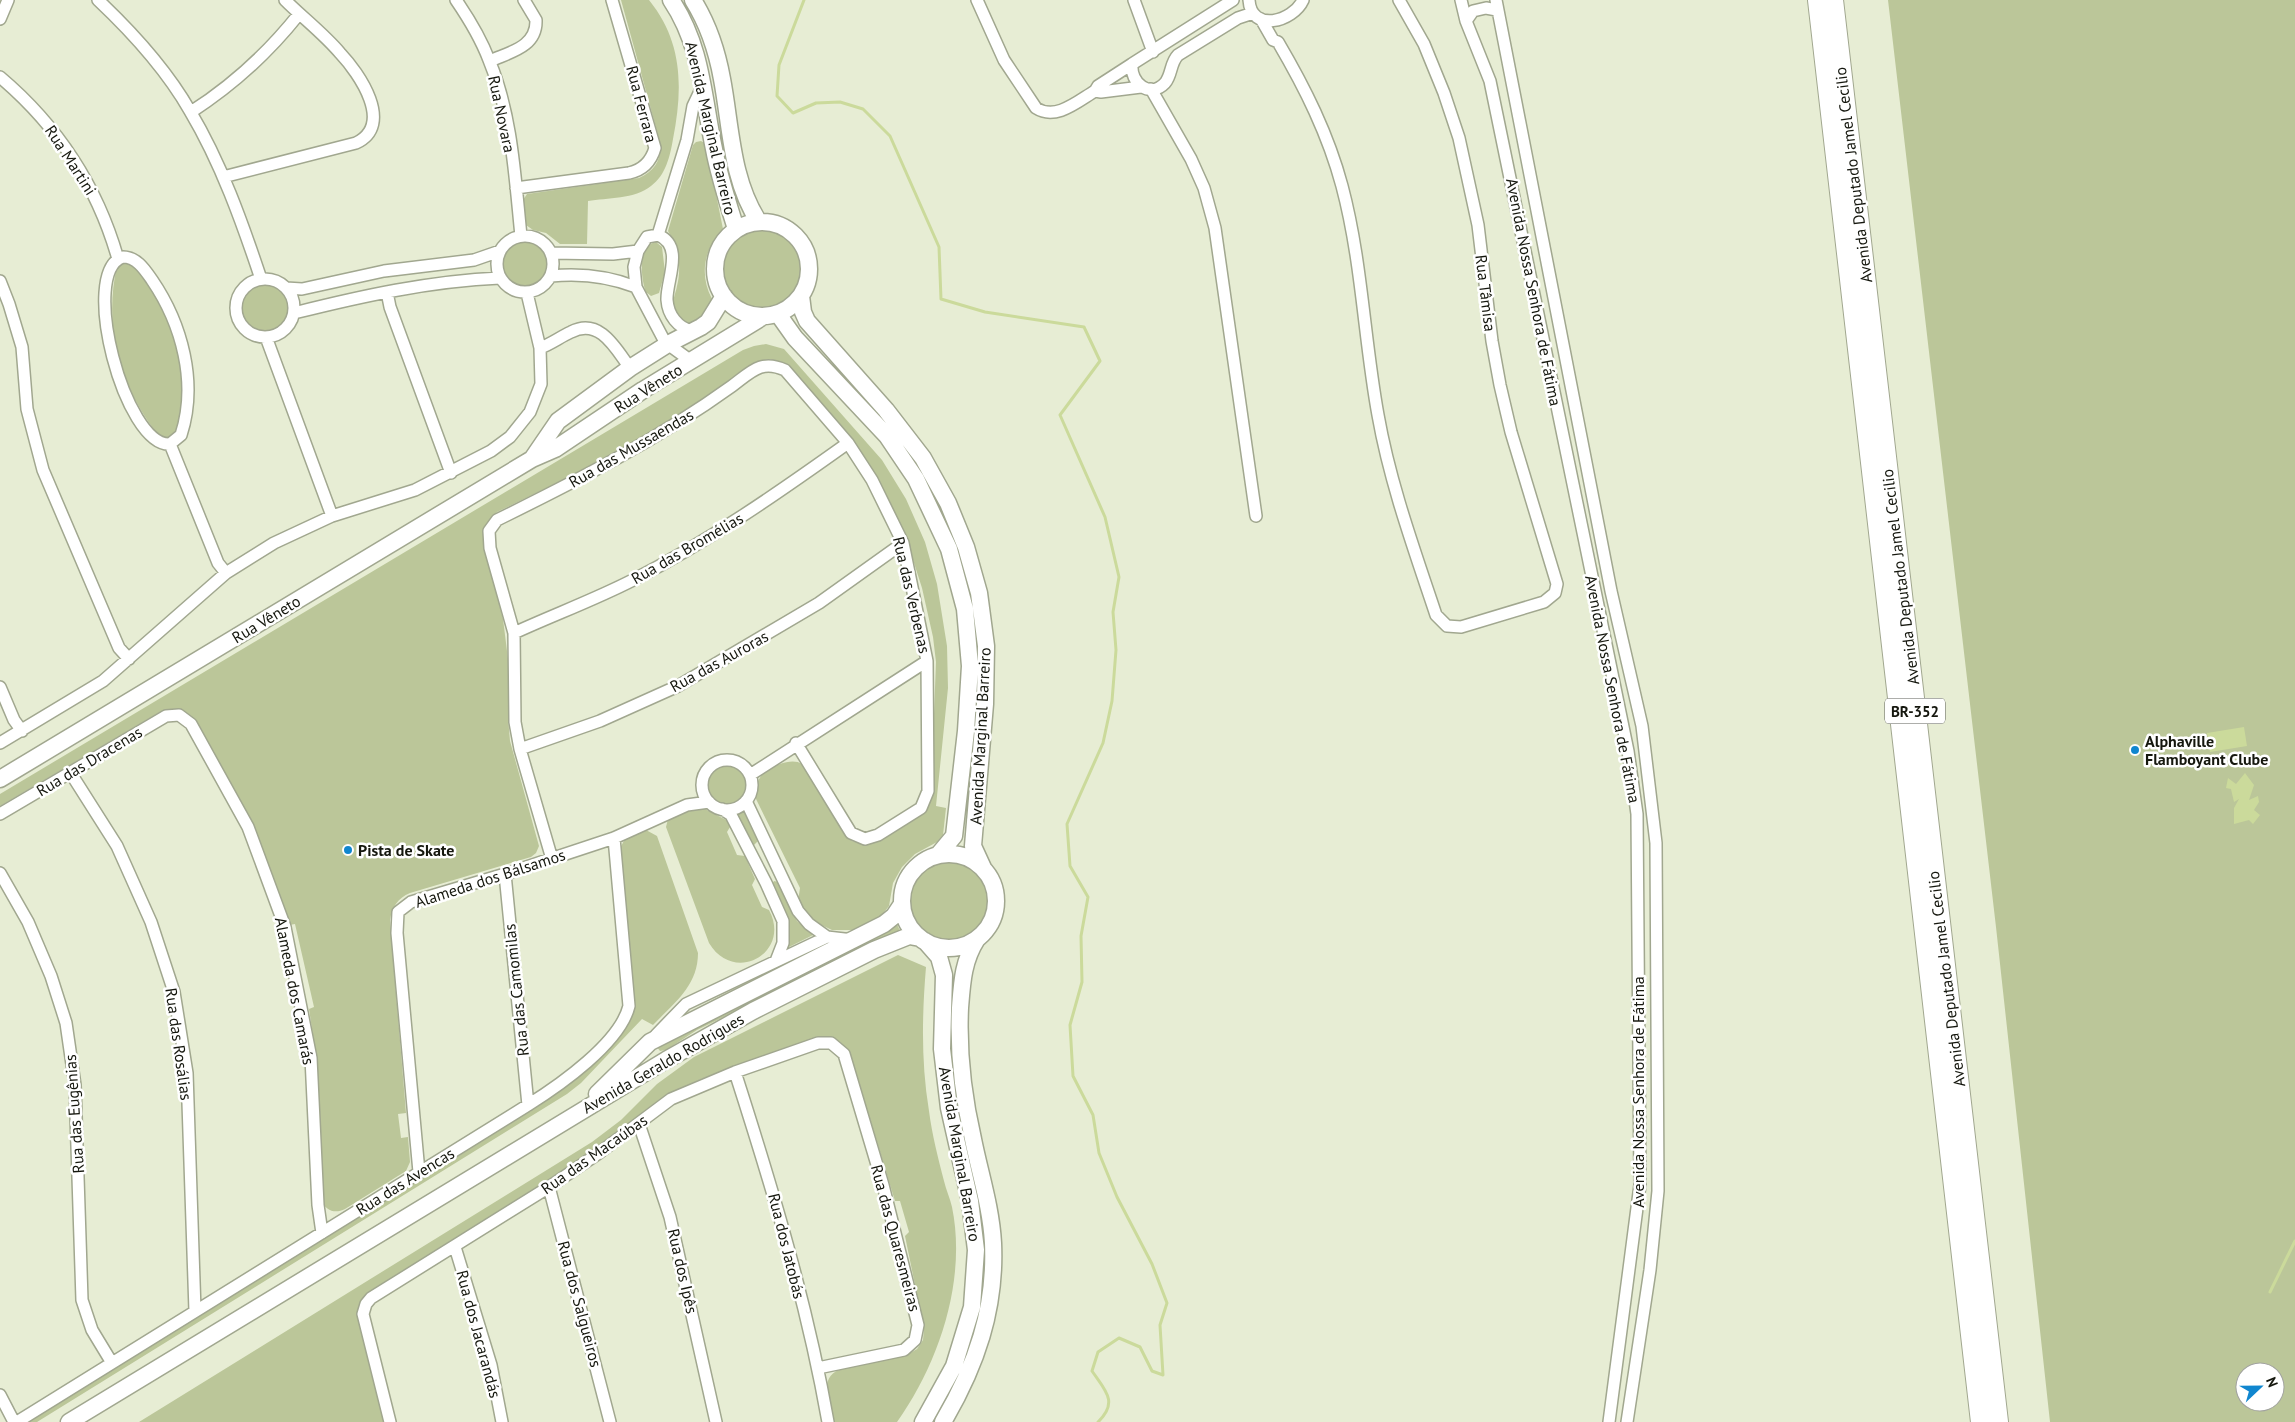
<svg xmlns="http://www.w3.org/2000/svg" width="2295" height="1422" viewBox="0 0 2295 1422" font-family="'PT Sans',sans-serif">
<rect width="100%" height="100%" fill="#e7edd4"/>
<path fill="#bbc699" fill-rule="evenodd" d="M621,0H649C683,42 683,88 673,139C670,156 666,175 651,186C635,199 607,198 588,201L587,244H560L546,233L533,230L526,225L523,200L527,194L639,178C655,171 662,159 660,142Z
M1888,0H2295V1422H2050L1996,927ZM2245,1372H2275V1402H2245Z
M701,141L706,144L723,229C704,249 699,274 712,299L700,322L683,326L673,305C673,298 676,292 677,286C682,266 678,248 668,231L693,145L696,142Z
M723 269a39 39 0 1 1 78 0a39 39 0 1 1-78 0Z
M503 264a22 22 0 1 1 44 0a22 22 0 1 1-44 0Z
M656,242L662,247L665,272L659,293L651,296L646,292C641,280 637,245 656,242Z
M127,262C166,280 205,410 169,438L160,437C120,388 103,327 117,266Z
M242 308a23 23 0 1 1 46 0a23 23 0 1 1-46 0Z
M766,344L784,349L882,460L906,499L925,542L937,584L947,646L948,688L936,806L946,808L943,835L937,842L915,854L902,867L893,883L889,906L881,916L853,930H832L811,920L798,901L800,888L756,799C755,790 756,783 761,776C769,766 794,756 803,765L843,831L852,841L862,844L873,843L914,820L920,815L931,791L935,688L936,662L933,637L922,588L907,541L885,493L787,367L770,359L755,362L683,414L614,455L497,512L485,526L483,542L503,619L508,659V718L510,741L539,846L536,853L531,857L410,893C398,898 392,907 390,920L406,1113L398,1114L401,1138L408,1137L410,1162L406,1171L345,1209C335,1214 326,1211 321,1200L314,1042L309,1009L314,1007L295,924L289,925L251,828L175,710L160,712L0,806V794L743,350L754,346Z
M707 785a20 20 0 1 1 40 0a20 20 0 1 1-40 0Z
M691,807L703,808L728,821L730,827L727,832L737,855L745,856L755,879L752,885L762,907L769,910C792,953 734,985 709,943L666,827L668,819Z
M740,811L744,812L758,841L754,845H752L737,815Z
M646,830L657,836L698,953C698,986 674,1003 653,1025L642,1019L581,1083L567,1094L37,1422H24L564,1087L627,1024L631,1014L620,848L625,839Z
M910 901a39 39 0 1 1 78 0a39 39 0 1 1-78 0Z
M774,881L778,882L797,921L813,935L785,949L772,884Z
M895,920L901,933L893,934L697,1030L666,1050L660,1051L657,1047Z
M898,955L926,967C922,1015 921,1063 929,1111C932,1134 938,1158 944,1181C946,1190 950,1198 952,1207C967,1280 939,1363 897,1422H832C829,1406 818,1378 839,1370L907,1355L917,1349L923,1340L924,1329L905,1236L909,1232L900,1201H895L851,1056L840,1042L820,1038L701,1079L673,1092L583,1159L367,1293L361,1301L358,1313L385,1422H139L592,1142L621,1120L657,1084L694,1057Z"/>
<path fill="#cbda9b" d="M2244,727L2247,746L2210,752L2207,733Z
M2245,773L2254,785L2249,800L2258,796L2259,802L2254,810L2260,815L2253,824L2249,820L2234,824V808L2239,799L2234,802L2231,789L2226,788L2228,778L2236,784Z"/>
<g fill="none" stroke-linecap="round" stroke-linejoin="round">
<path stroke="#cbda9b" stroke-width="3" d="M804,0L779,65L777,96L793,113L816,103L840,102L863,109L890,136L939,247L941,299L985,312L1084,327L1100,361L1060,415L1105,517L1119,577L1113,612L1116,650L1112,701L1103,743L1067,824L1070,866L1088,897L1081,936L1082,982L1070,1025L1073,1076L1093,1115L1099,1153L1117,1197L1152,1264L1167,1303L1160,1325L1163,1375L1152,1371L1140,1347L1119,1338L1098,1352L1092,1371C1105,1390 1119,1402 1098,1422
M2270,1292L2295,1241"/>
<g stroke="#a1a78f" stroke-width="14">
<path id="street" d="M98,0C133,33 166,69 190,111C221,163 242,222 261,279
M456,0C469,19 481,39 489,60C512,114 515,178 521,236
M977,0L1004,60L1036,108C1056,121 1078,101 1095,91L1098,86L1132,64
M1134,0L1153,52
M1233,0L1132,64C1130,83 1150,99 1165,83C1172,75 1170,63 1178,55L1238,18L1253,13
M1249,0C1251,33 1293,22 1303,0
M1461,0L1466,21L1490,81L1628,751L1637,814L1640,1185L1609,1422
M1496,0L1611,591L1642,726L1656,843L1658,1191L1650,1270L1627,1422
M0,19L8,0
M1261,19L1273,40L1278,42C1305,88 1328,134 1342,186C1362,261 1364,339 1378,415C1390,483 1414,549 1436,615L1447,626L1461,627L1544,602L1555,593L1557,584L1511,432L1500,385L1492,341L1478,225L1459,138L1444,93L1424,44L1399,0
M1466,21L1473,11L1486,8L1497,10
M490,61C510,52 537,47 536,20L524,0
M0,77C58,126 97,185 118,259
M1151,89L1191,159L1204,188L1215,228L1256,516
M1095,91L1101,92L1141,87
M191,112C233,85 268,53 299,14
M223,177L356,143C395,125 359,73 340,53C324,34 303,18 285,0
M516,188L629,173C643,170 651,162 655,148L612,0
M658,235L687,140L693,106L703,85
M497 264a28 28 0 1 1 56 0a28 28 0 1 1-56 0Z
M551,253L613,254L638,251
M123,257C137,257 145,270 152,280C182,324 198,383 181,435L170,444C125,447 78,271 123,257Z
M551,276C581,273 608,276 636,287
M236 308a29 29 0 1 1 58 0a29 29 0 1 1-58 0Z
M0,281L9,304L22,347L27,409L43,470L119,648L129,659
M286,288L302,289L384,271L474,260L500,251
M387,292L390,307L451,473
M294,313C362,296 430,281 500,278
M266,337L332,516
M540,348C551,344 560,337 571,332C600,317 616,349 630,368
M691,361L665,342L636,287L634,267L638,251L647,237L658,235C685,246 666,281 667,300C668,315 678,328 692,331
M170,444L218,563L226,573
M514,633C553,615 594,600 633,580C709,541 778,493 848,443
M0,687L14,720L22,731
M0,743L103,681L226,573L274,543L332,516L415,490L491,451L510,437L530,412L541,384L540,348L527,293
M520,749L600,721L678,686L819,603L903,543
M702 785a25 25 0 1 1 50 0a25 25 0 1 1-50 0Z
M70,772L117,846L151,922L174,992L187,1073L195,1311
M750,775L927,661
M746,801L798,911L809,924L827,937
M722,809L731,815L766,883L783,921V943L776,961
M0,814L166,716L179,715L191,724L248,827L285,927L311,1058L318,1205L322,1233
M552,859L520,749L515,722L514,633L490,548L489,531L497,520C580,479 657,440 732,386C751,372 761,359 785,370L848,443L872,480L903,543L927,661L928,791L921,808L878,835L865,839L851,833L796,743
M0,873L28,922L51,976L66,1023L75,1085L82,1300L92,1330L112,1363
M505,874L528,1105
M656,1035L686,1004L827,937L853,940
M735,1072C772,1187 807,1303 828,1422
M639,1124L670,1217L716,1422
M419,1172L397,933L398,912L411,902L505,874L614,838L687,805L709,802
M549,1187L610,1422
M455,1247L491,1365L502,1422
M0,1395L14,1422
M17,1422L528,1105C560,1085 620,1043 629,1006L614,838
M390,1422L363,1314L366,1304L371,1298L549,1187L599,1153L671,1099L735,1072L818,1043H831L844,1054L883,1185L918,1325L915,1340L904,1350L818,1368"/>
</g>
<g stroke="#a1a78f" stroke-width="19">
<path id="secondary" d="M671,0C702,46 703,97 714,149C719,176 728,203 736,229
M693,0C708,24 717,51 722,79C731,126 731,180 759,222
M715 269a47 47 0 1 1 94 0a47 47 0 1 1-94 0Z
M801,296L803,312L807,321L886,410L923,458L948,503L966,547L979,593L986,646L985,704L973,846L984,870
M778,314L795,338L887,436L916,479L949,549L965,609L970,666L966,731L954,836L938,855
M532,459L558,421L630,368L668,344L701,327L708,322L724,296
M0,779L532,459L555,449L643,390L764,316
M902 901a47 47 0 1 1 94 0a47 47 0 1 1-94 0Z
M597,1094L650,1042L884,924L894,916L902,904
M69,1422L666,1060L753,1011L874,950L909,936L920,938
M923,1422L954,1366L972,1307L976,1250L970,1201L949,1108L942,1049L944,975L939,957L925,941
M943,1422C976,1366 996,1309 993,1243C991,1207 980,1174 973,1139C963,1096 958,1052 960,1008C962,982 963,961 977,939"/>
</g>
<g stroke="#a1a78f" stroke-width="22">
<path id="highway" d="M1818,0L1981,1422
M1833,0L1998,1422"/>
</g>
<use href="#street" stroke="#fff" stroke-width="11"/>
<use href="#secondary" stroke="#fff" stroke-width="16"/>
<use href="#highway" stroke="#fff" stroke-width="20"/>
</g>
<g fill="#1086cf" stroke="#fff" stroke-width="2">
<circle cx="2135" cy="750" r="5"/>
<circle cx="348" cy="850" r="5"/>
</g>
<g text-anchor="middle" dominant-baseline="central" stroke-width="5" stroke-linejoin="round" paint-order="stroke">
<rect fill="#fff" stroke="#5b5d56" stroke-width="1" x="1885" y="698.5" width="60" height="25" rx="4"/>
<g font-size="15" font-weight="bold" fill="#15170e">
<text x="1915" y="711">BR-352</text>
</g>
<g font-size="16" fill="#15170e" stroke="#fff">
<text transform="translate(642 104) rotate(75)">Rua Ferrara</text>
<text transform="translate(502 114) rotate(78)">Rua Novara</text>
<text transform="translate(711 128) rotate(77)">Avenida Marginal Barreiro</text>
<text transform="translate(71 160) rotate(57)">Rua Martini</text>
<text transform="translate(1853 175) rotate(-97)">Avenida Deputado Jamel Cecilio</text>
<text transform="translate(1534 292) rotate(79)">Avenida Nossa Senhora de Fátima</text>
<text transform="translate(1486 293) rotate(83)">Rua Tâmisa</text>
<text transform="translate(648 388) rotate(-32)">Rua Vêneto</text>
<text transform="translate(631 448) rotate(-30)">Rua das Mussaendas</text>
<text transform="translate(687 548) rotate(-30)">Rua das Bromélias</text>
<text transform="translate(1900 577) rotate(-97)">Avenida Deputado Jamel Cecilio</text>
<text transform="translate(912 595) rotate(77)">Rua das Verbenas</text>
<text transform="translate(266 619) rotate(-31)">Rua Vêneto</text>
<text transform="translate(719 661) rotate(-29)">Rua das Auroras</text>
<text transform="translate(1613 689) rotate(79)">Avenida Nossa Senhora de Fátima</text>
<text transform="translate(980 736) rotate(-87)">Avenida Marginal Barreiro</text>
<text transform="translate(89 761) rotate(-31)">Rua das Dracenas</text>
<text transform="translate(490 878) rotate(-18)">Alameda dos Bálsamos</text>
<text transform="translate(1946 979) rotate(-97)">Avenida Deputado Jamel Cecilio</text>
<text transform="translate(516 990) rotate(-96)">Rua das Camomilas</text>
<text transform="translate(295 991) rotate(79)">Alameda dos Camarás</text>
<text transform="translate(179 1044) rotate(82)">Rua das Rosálias</text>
<text transform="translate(663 1063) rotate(-30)">Avenida Geraldo Rodrigues</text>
<text transform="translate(1638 1092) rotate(-90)">Avenida Nossa Senhora de Fátima</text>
<text transform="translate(74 1114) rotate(-94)">Rua das Eugênias</text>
<text transform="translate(594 1154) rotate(-35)">Rua das Macaúbas</text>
<text transform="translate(960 1154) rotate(80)">Avenida Marginal Barreiro</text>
<text transform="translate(405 1181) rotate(-32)">Rua das Avencas</text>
<text transform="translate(896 1238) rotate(75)">Rua das Quaresmeiras</text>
<text transform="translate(787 1246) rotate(76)">Rua dos Jatobás</text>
<text transform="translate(683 1271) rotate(77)">Rua dos Ipês</text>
<text transform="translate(580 1304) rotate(75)">Rua dos Salgueiros</text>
<text transform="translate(479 1334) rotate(75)">Rua dos Jacarandás</text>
</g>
<g font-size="16" font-weight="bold" fill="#15170e" stroke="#fff" text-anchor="start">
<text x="2145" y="741">Alphaville<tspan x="2145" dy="18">Flamboyant Clube</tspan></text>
<text x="358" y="850">Pista de Skate</text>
</g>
</g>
<g transform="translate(2260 1387) rotate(68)"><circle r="24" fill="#ffffff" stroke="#a1a29f"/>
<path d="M0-4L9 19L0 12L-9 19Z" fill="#1086cf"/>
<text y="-8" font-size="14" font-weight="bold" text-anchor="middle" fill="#15170e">N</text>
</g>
</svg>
